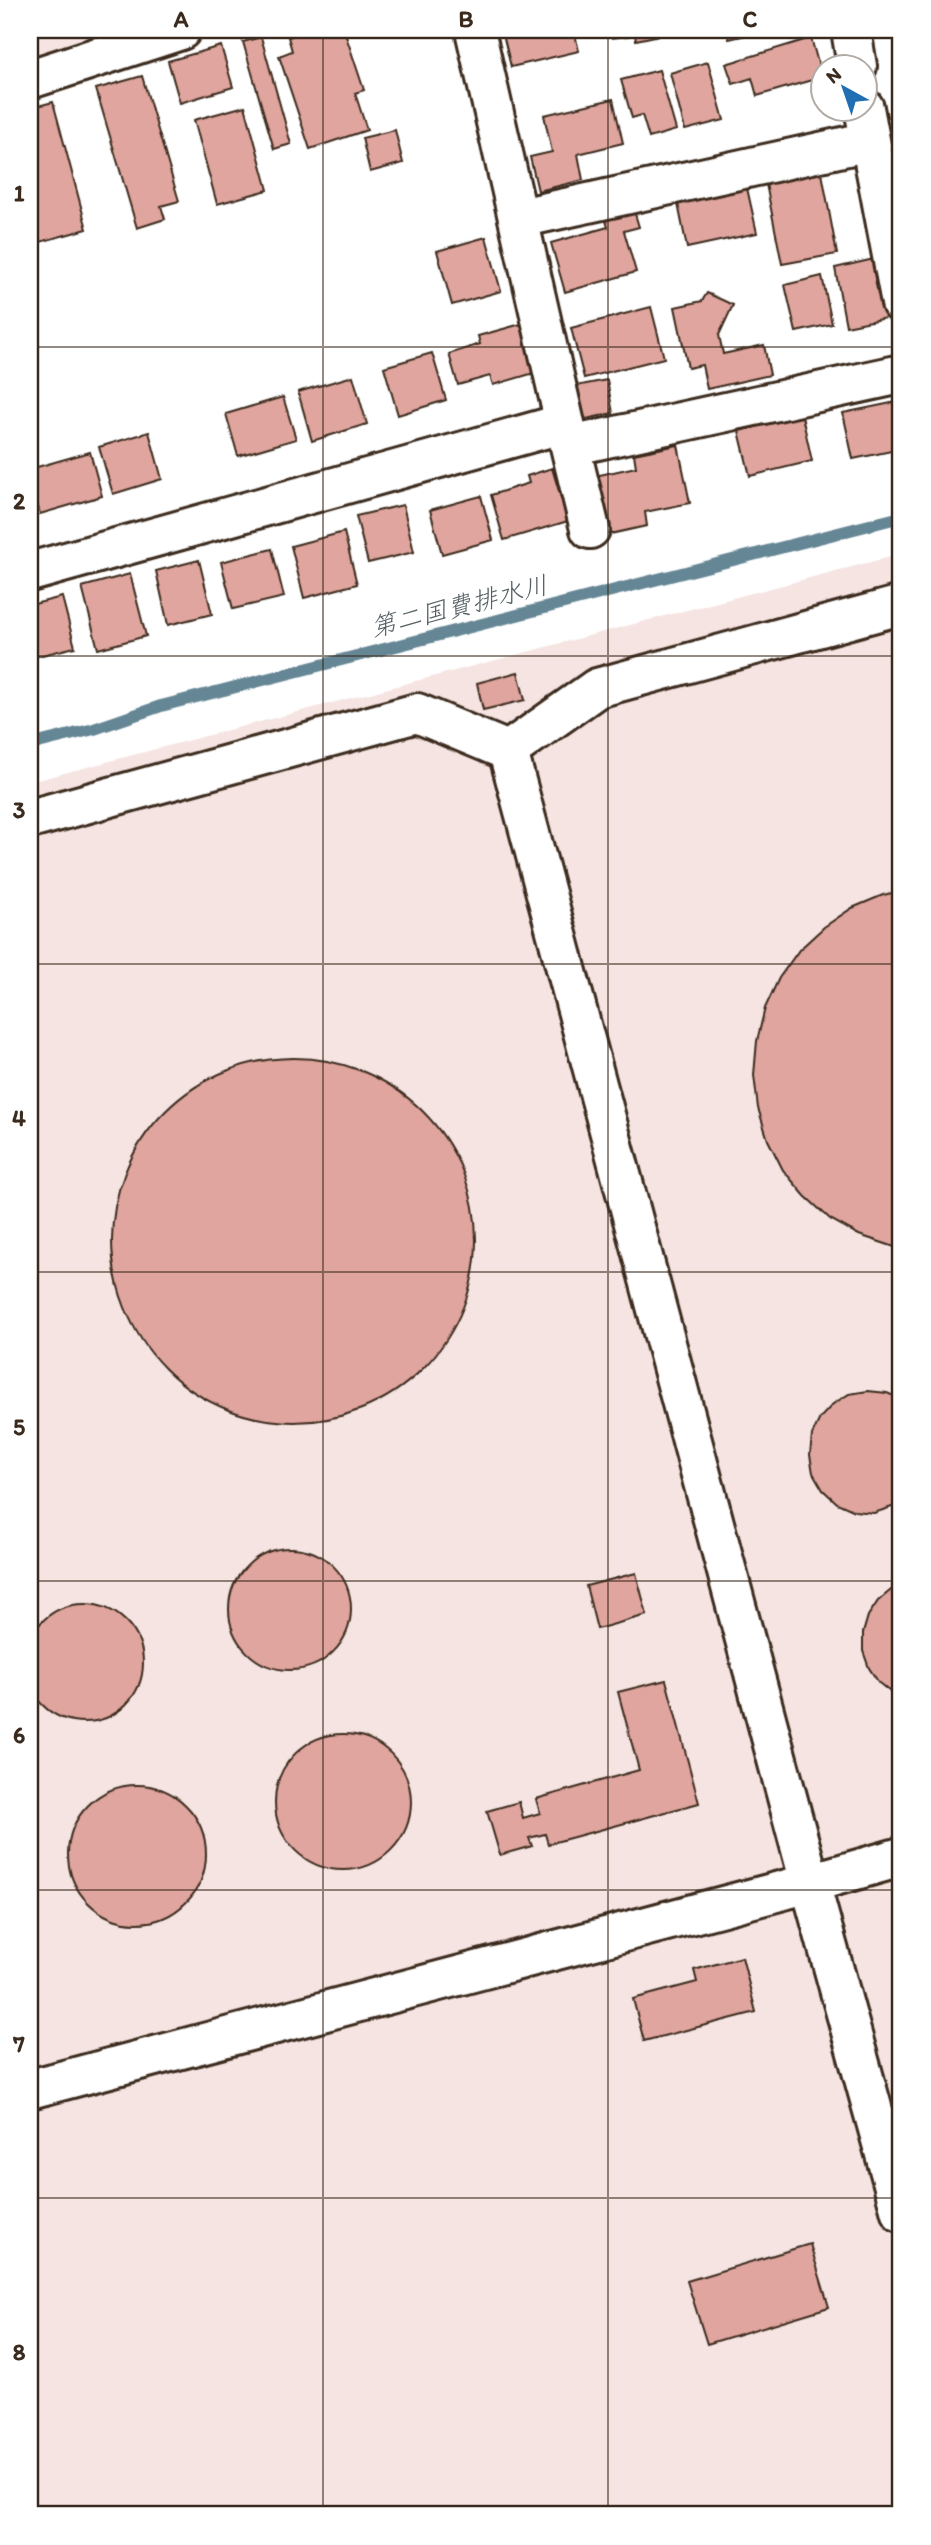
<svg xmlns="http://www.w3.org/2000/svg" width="931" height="2545" viewBox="0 0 931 2545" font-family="Itim,'Klee One',sans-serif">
<rect width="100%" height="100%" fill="#fff"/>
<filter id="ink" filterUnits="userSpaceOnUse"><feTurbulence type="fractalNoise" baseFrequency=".0143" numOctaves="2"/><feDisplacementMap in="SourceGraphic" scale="14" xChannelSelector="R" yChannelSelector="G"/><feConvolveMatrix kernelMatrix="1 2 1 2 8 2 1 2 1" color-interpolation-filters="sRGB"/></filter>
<g filter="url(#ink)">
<path fill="#f5e4e2" d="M30,30H129L30,62Z
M901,554V2515H30V782Z"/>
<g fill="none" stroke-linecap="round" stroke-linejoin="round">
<path stroke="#658694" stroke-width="12" d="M30,745L94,729L161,706L901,517"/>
</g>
<path fill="#dfa59e" stroke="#3b2a1e" stroke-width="2" d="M311,30H344L364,90L355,93L367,130L310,149L279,56L292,51L288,37Z
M502,30H574L579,51L511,67Z
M610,30H627L628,36L612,38Z
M634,30H684L636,40Z
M727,30H768L729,39Z
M261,37L291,144L274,149L243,42Z
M811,38L822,77L757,96L752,78L733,84L726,64Z
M221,46L233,87L180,103L168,61Z
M708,62L724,120L685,130L670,73Z
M659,70L676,130L649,138L642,115L632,118L621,80Z
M142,76L179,201L161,206L165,219L137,228L96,89Z
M613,99L623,143L578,154L583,180L538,191L530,157L552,152L544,115Z
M53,102L87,229L40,242L30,202V108Z
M245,106L268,190L217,204L194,120Z
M395,130L403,163L370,172L362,138Z
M822,173L837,254L782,264L766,184Z
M745,179L757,233L687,248L676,194Z
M632,204L639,227L624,231L636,272L565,292L551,243L608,227L603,212Z
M486,237L501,291L452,305L437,251Z
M874,259L886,318L846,326L835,268Z
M822,276L832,324L796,332L785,285Z
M707,293L733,305L719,335L723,354L764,345L770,375L707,389L702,365L688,368L675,307L702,301Z
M651,307L664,358L584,378L571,328Z
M521,324L534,373L493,385L490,376L458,385L449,354L480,344L478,336Z
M432,353L446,400L398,415L384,367Z
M353,376L367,424L312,441L298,392Z
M607,380L613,413L582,420L576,386Z
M283,397L296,439L238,456L226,414Z
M901,401V449L853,459L843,413Z
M802,416L812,461L750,476L739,431Z
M149,432L162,479L113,494L99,447Z
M678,445L690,503L645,512L647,526L606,535L595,476L636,467L634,454Z
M90,452L102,496L40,514L30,478V469Z
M552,468L568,521L504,540L491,495L529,483L527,476Z
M481,496L493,540L442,554L430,510Z
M403,505L414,552L368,563L356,516Z
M344,532L357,584L304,598L291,546Z
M272,549L284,597L233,609L221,562Z
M199,560L212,614L168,625L156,571Z
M130,574L146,636L98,649L82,587Z
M62,597L75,647L30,658V605Z
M518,672L525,700L483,710L477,683Z
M901,891V1249L859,1235L830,1219L805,1196L783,1170L768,1140L758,1108L754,1075L757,1041L765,1008L779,978L799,950L824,927L852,908L883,895Z
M112 1240a182 182 0 1 1 364 0a182 182 0 1 1-364 0Z
M868,1391L887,1393L901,1399V1504L874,1513L855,1511L837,1503L823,1490L813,1473L810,1455L812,1435L820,1418L833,1404L849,1394Z
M229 1609a61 61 0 1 1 122 0a61 61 0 1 1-122 0Z
M636,1573L647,1615L597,1629L586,1586Z
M901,1585V1697L893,1694L879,1683L869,1668L863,1651V1633L868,1616L878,1601L891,1590Z
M25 1663a59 59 0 1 1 118 0a59 59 0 1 1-118 0Z
M666,1680L699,1803L548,1844L545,1834L529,1838L532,1846L500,1855L487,1811L519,1802L523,1818L540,1813L536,1799L639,1770L618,1692Z
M275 1802a68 68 0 1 1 136 0a68 68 0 1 1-136 0Z
M68 1854a69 69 0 1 1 138 0a69 69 0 1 1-138 0Z
M742,1957L756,2012L644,2041L633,1999L697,1982L694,1970Z
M810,2244L829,2307L707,2344L687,2281Z"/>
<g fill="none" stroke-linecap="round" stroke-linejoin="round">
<g stroke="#3b2a1e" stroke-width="44">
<path id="minor" d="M475,30L570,446L901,374
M851,30L857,66
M30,79L181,30
M864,108L901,303
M520,218L870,141
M570,446L590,529
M30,572L565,423
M508,751L810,1883L901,1857
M508,751L597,688L901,605
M30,819L417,713L508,751
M30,2089L810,1883L901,2212"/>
</g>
<use href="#minor" stroke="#fff" stroke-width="38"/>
</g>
</g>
<path fill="none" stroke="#3b2a1e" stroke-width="2" stroke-opacity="0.55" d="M323,30V2515M608,30V2515M30,347H901M30,656H901M30,964H901M30,1272H901M30,1581H901M30,1890H901M30,2198H901"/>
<g text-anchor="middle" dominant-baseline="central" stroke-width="5" stroke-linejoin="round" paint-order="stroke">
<g font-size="26" font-style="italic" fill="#546063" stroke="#fff">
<text transform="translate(459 606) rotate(-14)">第二国費排水川</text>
</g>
</g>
<rect width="931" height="2545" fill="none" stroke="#fff" stroke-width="77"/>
<g transform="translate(844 88) rotate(320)"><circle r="33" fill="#ffffff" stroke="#b1aaa5" stroke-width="2"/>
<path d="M0-5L12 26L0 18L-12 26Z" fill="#1f6fb2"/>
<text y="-10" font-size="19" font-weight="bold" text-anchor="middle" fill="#3b2a1e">N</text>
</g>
<rect x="38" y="38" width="854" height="2468" fill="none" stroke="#3b2a1e" stroke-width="2.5"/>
<g font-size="23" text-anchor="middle" font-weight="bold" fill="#3b2a1e">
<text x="181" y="27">A</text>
<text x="466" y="27">B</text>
<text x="750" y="27">C</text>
<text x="19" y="201">1</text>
<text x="19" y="509">2</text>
<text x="19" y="818">3</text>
<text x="19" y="1126">4</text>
<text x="19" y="1435">5</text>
<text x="19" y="1743">6</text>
<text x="19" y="2052">7</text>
<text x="19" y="2360">8</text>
</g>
</svg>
